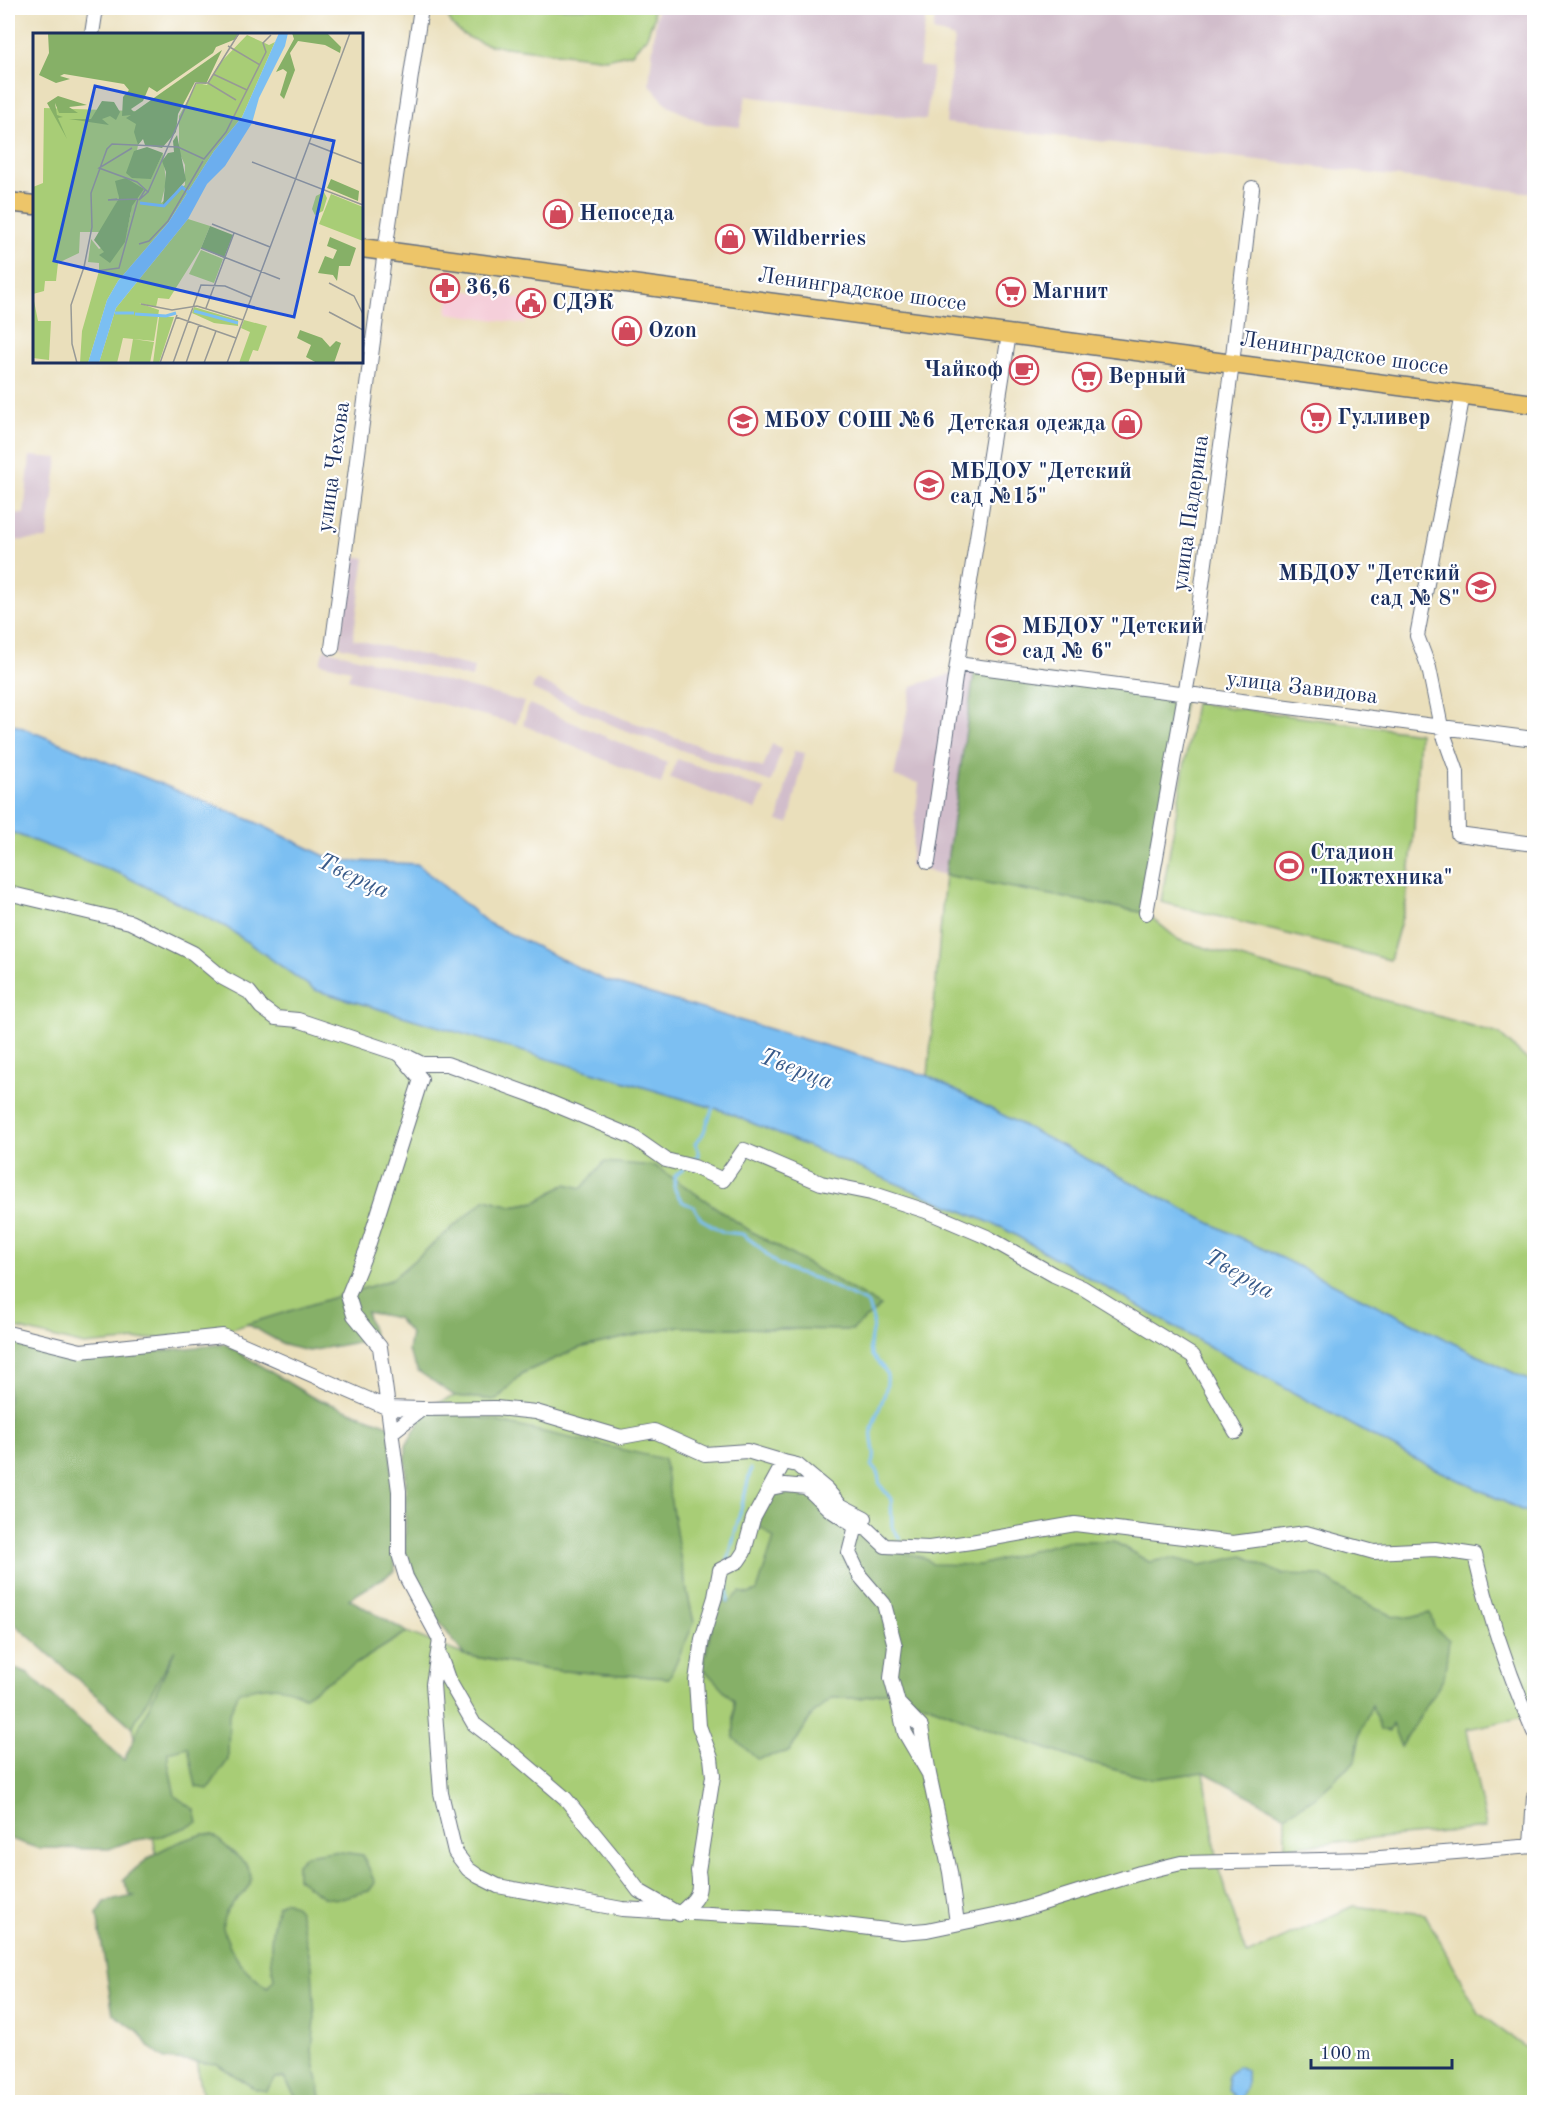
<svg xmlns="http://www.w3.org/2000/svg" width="1542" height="2110" viewBox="0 0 1542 2110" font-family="'Old Standard TT',serif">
<rect width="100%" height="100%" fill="#fff"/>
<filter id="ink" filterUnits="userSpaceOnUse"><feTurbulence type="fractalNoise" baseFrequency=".0167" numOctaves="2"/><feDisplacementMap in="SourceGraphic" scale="12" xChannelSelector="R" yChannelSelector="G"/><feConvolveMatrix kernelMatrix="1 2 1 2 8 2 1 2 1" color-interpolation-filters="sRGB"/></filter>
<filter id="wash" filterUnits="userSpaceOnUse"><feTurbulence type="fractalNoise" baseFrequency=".008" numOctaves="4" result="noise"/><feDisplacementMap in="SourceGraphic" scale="24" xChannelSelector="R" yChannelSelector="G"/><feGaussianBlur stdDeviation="1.35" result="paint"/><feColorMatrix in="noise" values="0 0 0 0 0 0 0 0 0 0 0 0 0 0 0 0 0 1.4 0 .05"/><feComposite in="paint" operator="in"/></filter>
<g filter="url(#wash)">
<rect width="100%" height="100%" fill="#eadfbb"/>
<path fill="#f5cfda" d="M450,286L460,290L528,300L525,324L447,313Z"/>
<path fill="#d1bdcb" d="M657,8H927L919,66L933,68L926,120L746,96L740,127L703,123L668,106L649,84Z
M936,8H1534V193L946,123L954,38L933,31Z
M30,456L58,458L47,539L8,541V513L24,514Z
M354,556L365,558L353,639L474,667L472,678L339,646Z
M324,649L524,702L516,724L348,679L351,670L320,663Z
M975,667L945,875L910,866L919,783L894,777L912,686Z
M536,680L624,719L763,768L772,744L782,748L771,782L619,728L532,689Z
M529,704L667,763L661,784L523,725Z
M794,751L805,753L789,823L778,821Z
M677,759L765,789L756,810L670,778Z"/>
<path fill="#a8cd76" stroke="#627e6a" stroke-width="1.5" d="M446,8H652L654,17L647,36L632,53L606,59L489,45C469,39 448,31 446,8Z
M1195,703L1419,733L1414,830L1406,903L1390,960L1161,902Z
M8,831L121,874L226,927L315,990L721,1110L1003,1228L1208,1346L1413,1458L1534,1516V1715L1467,1729L1486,1828L1285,1847V1815L1314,1798L1355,1761L1172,1558L1149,1562L1113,1541L734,1701V1738L790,1751L812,1715L832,1698H861L892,1690L982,1726L1085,1762L1151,1779L1204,1772L1219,1870L1247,1955L1353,1906L1425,1914L1479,2013L1534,2054V2102H204L132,1727L180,1638L304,1696L407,1632L464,1655L549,1670L668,1678L694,1623L682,1568L428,1406L455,1396L496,1400L523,1373L579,1348L672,1327L852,1330L752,1232L655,1166L582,1188L566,1184L536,1202L511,1206L486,1199L391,1280L285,1314L220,1332L84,1345L8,1326Z
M945,875L1146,913L1179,940L1499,1034L1534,1066V1383L1204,1220L928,1076Z"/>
<path fill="#86b067" stroke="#507062" stroke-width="1.5" d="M975,667L1186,694L1146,913L945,875Z
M604,1162L655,1166L752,1232L881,1306L852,1330L672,1327L579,1348L523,1373L496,1400L455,1396L418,1371L408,1351L411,1334L397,1318L366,1312L375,1339L309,1351L287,1346L247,1324L391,1280L486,1199L511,1206L536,1202L566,1184L582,1188Z
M8,1341L75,1360L225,1344L312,1397L389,1425L391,1446L395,1571L349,1599L407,1632L305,1696C279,1684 267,1685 239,1692L229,1715L228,1760L208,1789L196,1787L188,1747L168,1752V1762L175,1796L195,1810L198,1823L162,1836L130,1841L109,1849L37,1848L8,1838V1666L28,1674L124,1760L175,1650L132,1727L8,1618Z
M428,1406L664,1459L682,1568L694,1623L669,1678L549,1670L464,1655L429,1608L405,1551L406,1446Z
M785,1487L804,1488L900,1552L926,1558L932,1564L980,1565L1067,1541H1113L1149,1562L1172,1558L1201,1565L1243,1556L1282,1574L1320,1575L1352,1596L1391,1615L1410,1618L1430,1613L1434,1627L1449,1640L1444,1678L1401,1747L1392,1724L1389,1732L1380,1730L1372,1705L1361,1730L1355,1761L1314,1798L1285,1815L1204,1772L1151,1779L1085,1762L982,1726L892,1690L861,1698H832L812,1715L790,1751L757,1759L734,1738V1701L703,1668L715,1611L719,1602L724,1600L728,1603L740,1592L748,1594L757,1591L774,1538L757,1524L767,1498Z
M204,1834L213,1835L246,1864C262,1892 233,1894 225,1915C221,1923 223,1929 226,1937C235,1961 247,1972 267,1988L274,1979C269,1952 270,1931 278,1905L285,1901L294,1905L299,1911L312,1966L315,2019L312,2051L322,2102H299L284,2078H276L266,2091L255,2089L217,2064L165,2059L149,2047L138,2031L113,2014L97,1914L105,1902L134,1896L130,1894L123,1880C150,1854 168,1844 204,1834Z
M333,1851L363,1855L375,1883L369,1891L337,1899L323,1897L297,1878V1864L306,1855Z"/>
<path fill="#7bbff2" stroke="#4b77a8" stroke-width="1.5" d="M8,722L255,822L333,860L417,864L488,923L604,980L928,1076L1204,1220L1534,1383V1516L1413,1458L1208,1346L1003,1228L721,1110L315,990L226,927L121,874L8,831Z
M1237,2066L1246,2070V2086L1239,2102L1229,2090L1227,2076Z"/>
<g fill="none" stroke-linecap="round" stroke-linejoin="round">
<path stroke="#7bbff2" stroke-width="3" d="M689,1162L698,1156V1149L695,1144L703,1134L714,1105
M683,1169L675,1176L674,1187L677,1194L683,1202L694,1207L701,1219L723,1232L742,1234L757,1245L777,1264L796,1273L817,1279L867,1303C869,1309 872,1315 873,1321C874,1331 867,1343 871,1353C874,1362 886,1366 887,1376C889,1393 875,1413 872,1430C870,1444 878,1453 872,1466L877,1470L880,1485L891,1499L892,1526L900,1539
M728,1561L751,1469
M727,1572L728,1601"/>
</g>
</g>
<g filter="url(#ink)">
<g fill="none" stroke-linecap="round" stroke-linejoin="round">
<g stroke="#636d7f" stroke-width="16">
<path id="minor" d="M92,34L96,8
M1463,394L1417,636L1429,668L1441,727L1457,772L1458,834L1534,844
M332,648L385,251L421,8
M957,664L1534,739
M928,862L957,664L1009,334
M8,893L130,922L193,953L223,978L249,992L261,1007L276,1018L298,1020L400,1054L421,1079L367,1249L348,1296L354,1315L380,1347L399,1491V1554L406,1577L440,1640L433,1684L441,1793L455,1852L468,1869L478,1876L498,1886L622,1909L796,1919L902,1932L927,1930L1017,1911L1140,1873L1181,1863L1367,1859L1534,1846
M1146,913L1194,644L1232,364L1252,188
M404,1055L422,1064H447L532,1095L633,1137L666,1160L694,1167L723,1180L744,1150L821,1183L871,1193L926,1211L987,1237L1054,1275L1083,1288L1193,1356L1236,1432
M8,1333L81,1351L223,1336L388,1408L422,1409L495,1408L536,1412L621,1437L654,1431L705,1454L747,1451L784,1462
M392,1432L422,1409
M440,1656L448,1679L474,1724L517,1757L565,1798L615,1859L639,1891L679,1914C696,1899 702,1895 698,1871L713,1776L711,1758L699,1726L696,1681L702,1639L715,1597L720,1570L738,1561L744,1552L753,1519L784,1462L797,1465L827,1490L840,1505L865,1518L856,1526L853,1525L829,1509L806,1487L785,1485L771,1488
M898,1703L905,1733L929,1774L921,1727L898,1703L891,1678L895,1646L884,1604L860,1576L849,1553L856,1526L867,1529L885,1546L929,1548L971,1542L1075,1524L1233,1543L1306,1533L1374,1552L1435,1549L1475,1555C1489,1616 1509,1675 1534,1732
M929,1774L950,1872L957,1923
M1531,1845L1534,1796"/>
</g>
<g stroke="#636d7f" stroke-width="21">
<path id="major" d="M8,202L34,205
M362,248L1534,404"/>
</g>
<use href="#minor" stroke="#fff" stroke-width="14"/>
<use href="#major" stroke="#edc569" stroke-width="18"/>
</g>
</g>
<defs>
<g id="shop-ring" transform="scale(1.5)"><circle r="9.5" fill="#fff" stroke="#d1495b" stroke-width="1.5"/><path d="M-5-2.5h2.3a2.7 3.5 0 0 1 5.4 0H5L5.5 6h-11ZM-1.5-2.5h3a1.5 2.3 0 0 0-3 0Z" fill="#d1495b"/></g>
<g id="pharmacy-ring" transform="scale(1.5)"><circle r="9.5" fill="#fff" stroke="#d1495b" stroke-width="1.5"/><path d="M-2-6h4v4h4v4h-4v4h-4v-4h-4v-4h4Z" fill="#d1495b"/></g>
<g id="supermarket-ring" transform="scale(1.5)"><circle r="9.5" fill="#fff" stroke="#d1495b" stroke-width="1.5"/><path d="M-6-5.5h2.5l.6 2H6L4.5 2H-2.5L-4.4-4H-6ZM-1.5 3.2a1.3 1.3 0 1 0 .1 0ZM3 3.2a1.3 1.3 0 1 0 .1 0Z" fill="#d1495b"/></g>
<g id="civic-ring" transform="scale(1.5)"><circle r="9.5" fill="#fff" stroke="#d1495b" stroke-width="1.5"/><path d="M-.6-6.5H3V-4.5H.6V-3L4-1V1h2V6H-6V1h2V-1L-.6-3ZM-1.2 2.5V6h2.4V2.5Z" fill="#d1495b"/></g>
<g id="cafe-ring" transform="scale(1.5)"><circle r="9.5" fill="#fff" stroke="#d1495b" stroke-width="1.5"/><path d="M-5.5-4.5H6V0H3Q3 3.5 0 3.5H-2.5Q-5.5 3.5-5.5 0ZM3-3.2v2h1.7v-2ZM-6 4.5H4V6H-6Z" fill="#d1495b"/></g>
<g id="school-ring" transform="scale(1.5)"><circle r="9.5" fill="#fff" stroke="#d1495b" stroke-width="1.5"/><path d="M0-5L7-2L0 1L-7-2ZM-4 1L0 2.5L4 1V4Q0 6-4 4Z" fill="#d1495b"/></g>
<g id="stadium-ring" transform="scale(1.5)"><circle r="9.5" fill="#fff" stroke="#d1495b" stroke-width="1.5"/><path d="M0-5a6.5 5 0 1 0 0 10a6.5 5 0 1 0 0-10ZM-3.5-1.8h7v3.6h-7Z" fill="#d1495b"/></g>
</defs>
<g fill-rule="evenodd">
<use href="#shop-ring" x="558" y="214"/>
<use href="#shop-ring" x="730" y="239"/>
<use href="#pharmacy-ring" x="445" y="288"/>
<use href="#supermarket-ring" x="1011" y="292"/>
<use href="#civic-ring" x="531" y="303"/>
<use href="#shop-ring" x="627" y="331"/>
<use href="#cafe-ring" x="1024" y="370"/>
<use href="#supermarket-ring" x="1087" y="377"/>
<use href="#supermarket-ring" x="1316" y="418"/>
<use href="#school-ring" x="743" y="421"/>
<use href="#shop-ring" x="1127" y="424"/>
<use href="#school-ring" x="929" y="485"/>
<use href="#school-ring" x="1481" y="587"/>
<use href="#school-ring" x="1001" y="640"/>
<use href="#stadium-ring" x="1289" y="866"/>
</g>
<g text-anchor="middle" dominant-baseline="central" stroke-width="4.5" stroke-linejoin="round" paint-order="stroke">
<g font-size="22" font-weight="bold" fill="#1b2f5e" stroke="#fff" text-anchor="start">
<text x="579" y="214">Непоседа</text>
<text x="751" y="239">Wildberries</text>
<text x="466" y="288">36,6</text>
<text x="1032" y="292">Магнит</text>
<text x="552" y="303">СДЭК</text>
<text x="648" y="331">Ozon</text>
<text x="1003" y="370" text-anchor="end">Чайкоф</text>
<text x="1108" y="377">Верный</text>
<text x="1337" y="418">Гулливер</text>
<text x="764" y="421">МБОУ СОШ №6</text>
<text x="1106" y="424" text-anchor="end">Детская одежда</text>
<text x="950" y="472">МБДОУ "Детский<tspan x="950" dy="25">сад №15"</tspan></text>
<text x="1460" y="574" text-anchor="end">МБДОУ "Детский<tspan x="1460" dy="25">сад № 8"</tspan></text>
<text x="1022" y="627">МБДОУ "Детский<tspan x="1022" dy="25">сад № 6"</tspan></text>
<text x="1310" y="853">Стадион<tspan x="1310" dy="25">"Пожтехника"</tspan></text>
</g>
<g font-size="22" fill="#1b2f5e" stroke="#fff">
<text transform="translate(862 290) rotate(8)">Ленинградское шоссе</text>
<text transform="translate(1344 354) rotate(8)">Ленинградское шоссе</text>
<text transform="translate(334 467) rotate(-82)">улица Чехова</text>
<text transform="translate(1191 513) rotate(-82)">улица Падерина</text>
<text transform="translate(1302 688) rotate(7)">улица Завидова</text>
</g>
<g font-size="24" font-style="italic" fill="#385a8a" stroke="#fff">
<text transform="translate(353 877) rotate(25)">Тверца</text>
<text transform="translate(796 1070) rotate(21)">Тверца</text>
<text transform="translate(1239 1275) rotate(30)">Тверца</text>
</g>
</g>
<g transform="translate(33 33)">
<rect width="330" height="330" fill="#eadfbb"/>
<path d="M214,2L236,12L242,9L209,84L181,118L135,190L85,248L74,267L55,330H47L49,298L66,238V230L55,229L58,206L66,216L93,201L98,179L85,156L86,165L68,199H47L46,220L25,230L23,248H12L11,258L0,261V154L10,150L11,75L102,78L105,112L99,145H118L130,120L133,150L128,170L152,152V132L146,119V83L164,50L174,52L186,31ZM291,159L294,165L290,178L282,182L279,176L283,163ZM298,161L330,174V208L286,191ZM155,186L177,193L168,215L136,266L125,265L123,274L106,270L126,277L121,308L90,305L84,330H66L83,275ZM168,217L190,226L181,250L156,241ZM0,263L5,288H18L16,327L0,325ZM161,274L205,287V293L181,290L159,280ZM126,284H141L126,330H120ZM211,287L234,293L225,318L220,317L215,330H206L217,299L208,295ZM100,306L121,309L117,330H96Z" fill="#a8cd76"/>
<path d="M15,0H207L203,6L183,14L180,20L124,59L116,54L110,68L98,76L101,79L189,17L173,51L162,49L145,81L143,99L129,115L112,112L110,106L105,112L101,99L103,91L93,85L98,82L89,83L90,64L96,57L91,51L31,41L27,43L37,46L23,50L6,42L16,20ZM259,0H294L308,14L307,20L292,12L265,8L257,20L262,37L251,66L247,62L254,39L250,36L243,39L261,6ZM25,63L54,72L36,74L45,80H26L22,70L24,82L30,84L25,85L34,106L14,70ZM69,68L81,69L87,79L83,87L77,83L69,86L76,92L36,86H58ZM144,102L153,147L130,174L133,139L129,128L135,120L141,119L140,108ZM114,114L130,120L118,146L99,145L93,140L101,118ZM93,145L111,156L99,173L92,209L77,230L66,222L71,219L61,207L86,165L82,148ZM298,146L326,158L325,168L294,155ZM177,193L200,202L191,225L168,215ZM297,204L323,215L317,233H306L304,248L300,242L285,240L292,223L300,226L304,217L294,213ZM267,297L289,305L297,314L303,308L308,310L301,330H284L273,324L278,312L264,305Z" fill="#86b067"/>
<path d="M246,0H255L252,13L226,65L219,90L192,133L174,151L155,186L83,275L66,330H55L74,267L85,248L135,190L181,118L209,84Z" fill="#7bbff2"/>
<path fill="none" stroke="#7bbff2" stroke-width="3" d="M107,170L131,173L149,154L156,160M161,278L205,290M82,280H101M102,281L133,283L143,280"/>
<path fill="none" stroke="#979996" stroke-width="1.5" d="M195,13L227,32M180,41L214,57M175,50L206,0M276,110L330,131M99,115L66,135L104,149L115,159L106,167L112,157M219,129L330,172M115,159L163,50H175L203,67M84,166L75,167L105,166M179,191L237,214M106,211L116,208L135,188L170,128M168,215L247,246M51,234L63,238L86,235L105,166M296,250L321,263L330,281M108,271L139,277L164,273L210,287M173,275L201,200M296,279L330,297M143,284L203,305M44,330L39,311L38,272L51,234L59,194L58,160L74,116L79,111L145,114L171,126L193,99L233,19L230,10L238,2M127,330L144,282M140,330L168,252L192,253L218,264M153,330L166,292M171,330L183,298M194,330L317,0"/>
<path fill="#1d4ed8" fill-opacity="0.15" stroke="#1d4ed8" stroke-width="3" d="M62,53L301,108L261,284L21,228Z"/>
<rect width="330" height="330" fill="none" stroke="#1b2f5e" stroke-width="3"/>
</g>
<rect width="1542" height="2110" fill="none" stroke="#fff" stroke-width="30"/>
<path d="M1311 2059v9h141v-9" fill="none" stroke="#1b2f5e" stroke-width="3"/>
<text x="1320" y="2059" font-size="18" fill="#1b2f5e" stroke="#ffffff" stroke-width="4.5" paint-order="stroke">100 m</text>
</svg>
